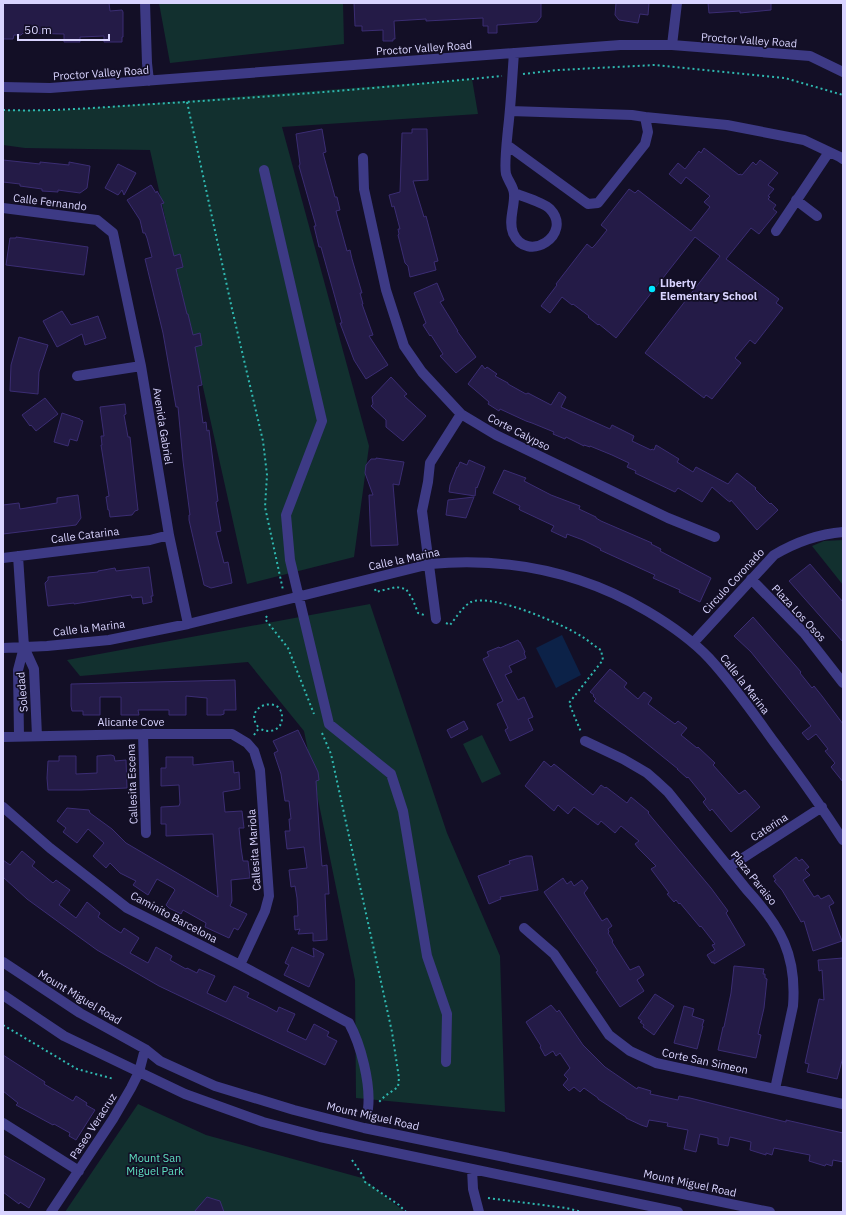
<svg xmlns="http://www.w3.org/2000/svg" width="846" height="1215" viewBox="0 0 846 1215" font-family="'IBM Plex Sans',sans-serif">
<rect width="100%" height="100%" fill="#130f26"/>
<path fill="#12302f" d="M159,3H343L344,44L170,63Z
M472,79L478,114L282,127L369,446L354,557L247,584L150,150L25,148L3,145V110H65Z
M843,540V585L812,546L824,541Z
M370,604L447,833L500,956L505,1112L356,1098L355,980L304,731L248,662L80,676L67,660Z
M482,735L501,774L482,783L463,744Z
M138,1104L206,1135L362,1178L405,1212H65Z"/>
<path fill="#0c2248" d="M562,635L581,675L556,688L536,648Z"/>
<path fill="#241b47" stroke="#3b2d73" d="M3,3H109L110,11L122,10L123,12V37H122V42H104V36L80,37V42H64V34L23,33L21,35H14L13,39H3Z
M354,3H541V17L537,22L497,25V33H488V26H483V18L426,21V19L394,21L395,39H393V41H383V30L362,31V26H355Z
M616,3H649L648,15L640,14L638,23L619,20L615,15Z
M708,3H771V10L740,13V11L709,13Z
M322,129L326,152L323,153L335,197H337L340,210L336,211L347,251L350,250L352,259L362,293H360L363,304H362L373,335L369,336L388,365L366,379L354,360L340,323H342L336,301L321,247H319L314,226H316L299,166L300,164L296,134Z
M412,129H427L428,180L413,181L424,217L426,216L438,261L434,262L436,270L410,277L408,266L405,263L398,235L399,234L398,229H400L394,206L392,207L389,195L400,192L402,133H412Z
M704,148L739,175L740,174L742,175L753,162L756,165L760,160L778,173L768,185L774,189L768,196L770,197L768,199L776,205L773,209L777,212L759,234L751,228L726,259L779,299L776,303L783,308L755,344L750,340L735,358L741,363L712,399L706,395L704,398L645,353L720,256L695,237L616,338L599,324L598,325L588,317L589,316L573,304L572,305L562,297L550,313L541,306L557,285L556,284L587,244L592,248L595,245L607,230L601,225L629,189L635,193L638,190L691,231L710,207L704,202L710,196L686,177L681,184L669,174L678,163L685,169L699,151L701,153Z
M3,160L40,164V162L69,165V162L90,166L87,188L80,193L58,190V192L42,191V189L20,186V184L3,182Z
M118,164L136,173L124,195L122,190L118,195L105,188Z
M151,185L156,193L157,191L164,203L161,204L174,256L180,254L183,267L176,269L187,314H188L193,335L200,333L202,345L195,347L202,385L198,386L203,423L206,422L207,431L209,430L218,501L216,502L221,531L216,532L224,563L228,562L232,583L211,588L204,585L189,520V515H190L183,461L178,407H176L163,333L145,259L152,257L147,238L145,233H143L140,220L127,200Z
M16,237L88,247L84,275L6,265L10,238H16Z
M437,283L444,300L440,302L458,331H457L476,357L456,373L440,356L443,354L431,335L430,336L423,325L426,323L414,293Z
M62,311L71,325L98,316L106,338L85,345L82,334L57,347L43,321Z
M19,337L48,345L39,372L38,394L10,391L11,365Z
M482,365L485,369L487,367L497,374L495,376L508,383V384L526,394L528,393L551,405L559,392L566,397L561,407L610,429L612,425L634,436L632,441L651,450L652,449L654,450L656,445L679,459L677,462L693,472L696,467L728,484L737,473L756,488L755,489L770,504L771,503L778,510L757,530L731,500L730,502L727,500L712,487L702,502L678,488L675,492L635,473L636,471L627,467L629,463L612,455L590,446V447L584,445V446L566,437L565,439L553,434L554,432L532,423L526,421L500,409L499,411L488,404L489,402L468,384Z
M391,377L407,394L404,396L426,416L403,441L386,427V420L371,406L373,404L372,397Z
M45,398L58,414L36,431L31,425L30,426L22,415Z
M125,404L126,414L124,415L128,437H130L138,510L135,511L132,515L110,517L109,510H108L106,497L109,496L101,445H102L101,436H104L100,407Z
M62,413L80,419V420L83,421L77,441L70,439L68,446L54,442Z
M376,458L404,462L399,485L393,484L398,545L371,546L369,495H373L365,473L366,465L371,459H376Z
M469,460L485,467L477,488L476,487L475,496L449,492L450,485L457,467H458L460,462L467,465Z
M504,470L526,478L524,481L551,495L580,506L579,509L596,517V518L601,521L652,543L651,544L661,549L660,551L711,578L700,602L679,592L680,590L653,578L655,575L600,550L601,549L583,540L567,534L566,538L551,531L554,526L520,510L519,509L520,506L493,493Z
M78,495L81,518L76,525L3,534V505L19,503L20,509L57,503V498Z
M474,497L466,518L446,515L448,500Z
M810,564L843,602V642L789,581Z
M149,567L153,596H151L152,602L143,604L142,597L132,598L131,595L74,604V603L48,606L45,583L48,580V577L98,572V571L115,568L116,571Z
M753,617L801,672L800,673L812,688L814,686L822,696L843,724V782L831,767L835,763L825,751L828,749L816,734L808,740L802,733L811,726L751,652L734,636Z
M518,640L519,642H520L525,652L524,653L526,658L509,666L512,672L505,675L518,700L524,697L533,717L528,719L533,730L510,741L505,730L508,728L497,704L503,701L483,659L489,656L487,652L499,647L500,648Z
M610,669L627,683L624,687L638,699L644,692L652,698L648,704L675,724L678,721L687,728L681,735L697,748L698,747L715,763L713,765L739,794L745,790L760,807L731,832L712,809L710,811L703,802L706,799L688,777L687,778L677,769H678L594,701L596,699L593,696L594,695L590,692Z
M235,680L236,710H224V714L221,715H207V698L186,696V715H169V710H138L139,715H121V697H100V715H83V711H72L71,706V684Z
M464,721L468,729L451,738L447,730Z
M298,730L318,772L319,780L316,781L320,842L322,866L327,865L329,894H325L327,940H326L313,941V933L298,934L300,929L295,930L294,916H298L297,898L295,886L291,887L289,870L307,868L304,847L287,849L285,831H290L289,819H291L289,801H285L281,774L274,753L278,751L273,741Z
M111,755L114,756L115,761L126,760L127,788L81,790H48L47,778L48,761H59V756H76V774L97,773V756Z
M166,757H193V765L233,761L234,773L239,772L240,789L223,792L225,812L242,811L244,828H239L241,848L243,861H248L250,878L231,880L232,901L230,906L247,914L240,927L238,930L234,928L229,938L205,927L206,923L183,910L181,914L169,908L166,905L175,890L173,888L157,879L148,895L133,885L136,881L120,873L110,863L106,868L93,856L104,843L88,829L77,843L63,832L66,828L57,821L67,808L89,810L90,813L112,829L126,843L218,897L213,834L166,836V824H161V807L179,806L180,803L179,785L161,786V768H166Z
M544,761L551,767L554,764L593,795L601,785L605,788L606,787L627,803L631,797L649,812L648,813L711,888L728,911L726,913L745,945L714,964V962L712,963L707,955L715,950L712,945L715,944L701,926L700,927L680,903L679,904L676,900L674,902L667,894L669,893L651,869L656,866L638,848L635,844L639,841L621,826L615,833L601,821L598,825L574,807L568,814L558,805L554,811L525,786Z
M22,851L35,862L32,866L53,883L56,880L70,890L59,905L67,911L76,918L87,902L100,913L98,917L113,928L121,933L124,928L139,938L130,953L148,963L156,947L172,956L170,960L186,969L187,968L197,973L199,969L215,976L207,993L226,1002L234,986L249,993L247,997L266,1006L277,1012L279,1007L295,1014L287,1031L306,1040L314,1024L329,1032L327,1036L337,1041L325,1065L159,986L97,950L27,899L3,877V860L10,865Z
M526,856H532L538,890L500,897L501,899L489,904L478,876L510,864L509,861Z
M796,857L799,861L802,859L809,867L805,870L810,875L803,880L814,897L818,895L821,899L829,895L834,903L829,906L842,941L813,951L804,921L801,922L800,920L782,890L774,881L776,880L773,876Z
M563,878L567,884L571,881L574,886L582,880L588,888L584,893L602,921L607,918L612,926L608,929L609,932L608,933L613,941L612,942L630,970L639,966L644,975L637,980L644,991L620,1007L596,972L598,971L544,892Z
M292,947L314,957L313,948L324,954L309,987L284,975L289,965L285,963Z
M843,958V1057L837,1079L807,1072L809,1064L805,1063L819,999L824,1000L822,970L819,971L818,960Z
M734,966L764,969L763,974H765V978L767,979L764,1008L758,1034L761,1035L756,1058L718,1050L723,1027H724L731,993Z
M655,994L674,1006L654,1035L643,1027L644,1025L640,1022L642,1021L638,1018Z
M551,1005L557,1012L559,1010L583,1045L605,1067L637,1089L638,1087L651,1091L650,1094L678,1100L679,1096L690,1098L786,1122V1120L843,1133V1162L833,1160L832,1166L826,1164L825,1166L809,1161L810,1155L774,1148L772,1155L766,1153V1155L750,1150L751,1142L730,1137L728,1146L718,1144V1138L700,1134L696,1152L684,1149L688,1130L667,1126L668,1123L649,1120L647,1127L641,1125L626,1118V1117L598,1099V1098L584,1088L580,1092L574,1087L569,1091L563,1085L568,1079L564,1075L570,1068L560,1053L556,1056L553,1051L545,1056L540,1047L541,1046L526,1022Z
M684,1006L694,1009L692,1016L704,1020L702,1026H703L697,1049L674,1043Z
M3,1055L45,1082L44,1084L73,1101L76,1096L87,1103L86,1105L95,1110L76,1140L69,1136L70,1133L54,1124L53,1125L16,1105L18,1103L3,1091Z
M3,1155L45,1179L29,1208L20,1202L19,1204L3,1192Z
M207,1197L220,1201L224,1212H194Z"/>
<g fill="none" stroke-linecap="round" stroke-linejoin="round">
<path stroke="#2fb8b0" stroke-width="2" stroke-dasharray="2 3" stroke-linecap="butt" d="M523,74L558,70L655,65L785,78L843,95
M187,102L232,309L263,441L267,475L265,507L283,590
M3,110C59,112 114,106 170,103C281,96 392,87 502,76
M375,589L376,592L396,587L406,589L413,600L418,613L424,615
M267,616L265,619L288,648L314,714
M446,623L450,625C456,618 463,606 471,602C492,593 562,624 581,636C588,640 594,646 601,650L603,660L569,703L581,732
M322,733L331,754L392,1032L399,1078L398,1087L385,1096L379,1102
M254,735L259,728C240,706 283,693 282,718C282,731 268,734 259,728
M3,1025L77,1069L114,1079
M352,1160L363,1176L365,1182L399,1205L406,1212
M488,1198L566,1208L582,1212"/>
<path stroke="#3d3a85" stroke-width="10" d="M145,3L147,63L149,81
M672,45L677,3
M514,53C512,79 511,104 508,129C507,140 504,165 506,174C508,181 514,187 514,194C515,206 508,221 513,233C527,265 574,234 550,209C543,202 524,197 514,193
M3,87L50,88L620,45H672L810,56L843,72
M645,117L727,125L804,140L840,157L843,159
M507,145L588,204L598,203L645,144L648,132L645,117L632,115L510,111
M363,158L364,189L386,290L404,346L422,372L434,385L461,414L496,435L668,518L715,537
M264,170L322,421L286,515L290,560L329,724L391,774L403,811L427,956L447,1014L446,1062
M796,200L817,216
M3,208L97,220L113,233L141,366L169,535L188,624
M776,231L829,152
M77,376L141,366
M18,556L24,647L18,670L19,736
M3,558L150,540L169,535
M751,579L804,633L843,683
M436,619L422,511L428,482L430,463L461,414
M693,643L774,555C796,542 818,534 843,532
M24,647L34,669L37,736
M3,648L47,646L109,640L188,624L430,564C507,557 579,571 647,611C669,624 691,639 709,658C733,684 753,713 774,742C798,774 821,806 843,840
M143,734L146,833
M3,737L143,734H232L247,743L254,751L260,770L269,896L265,911L240,965
M585,741L623,759L647,773L655,780L668,792L747,890C781,927 797,955 793,1006L775,1089
M3,807L50,848L127,908L240,965L349,1023C361,1045 371,1084 368,1109
M729,867L822,807
M524,928L554,954L609,1035L630,1051L656,1063L843,1104
M3,962L80,1013L145,1049L160,1061L215,1086L294,1110L364,1128L770,1212
M3,995L64,1036L185,1094L263,1122L320,1137L678,1212
M3,1123L79,1171
M472,1169L473,1189L479,1212
M51,1212L113,1119L131,1088L139,1072L145,1049"/>
</g>
<circle fill="#00e5ff" stroke="#130f26" stroke-width="1.5" cx="652" cy="289" r="4"/>
<g text-anchor="middle" dominant-baseline="central" stroke-width="3.5" stroke-linejoin="round" paint-order="stroke">
<g font-size="11" fill="#d9d4ff" stroke="#130f26">
<text transform="translate(749 40) rotate(4)">Proctor Valley Road</text>
<text transform="translate(424 48) rotate(-4)">Proctor Valley Road</text>
<text transform="translate(101 73) rotate(-4)">Proctor Valley Road</text>
<text transform="translate(50 202) rotate(7)">Calle Fernando</text>
<text transform="translate(163 426) rotate(81)">Avenida Gabriel</text>
<text transform="translate(519 432) rotate(27)">Corte Calypso</text>
<text transform="translate(85 535) rotate(-7)">Calle Catarina</text>
<text transform="translate(404 559) rotate(-12)">Calle la Marina</text>
<text transform="translate(733 581) rotate(-47)">Circulo Coronado</text>
<text transform="translate(799 613) rotate(47)">Plaza Los Osos</text>
<text transform="translate(89 628) rotate(-7)">Calle la Marina</text>
<text transform="translate(745 684) rotate(52)">Calle la Marina</text>
<text transform="translate(22 692) rotate(-95)">Soledad</text>
<text x="131" y="722">Alicante Cove</text>
<text transform="translate(132 784) rotate(-92)">Callesita Escena</text>
<text transform="translate(769 827) rotate(-33)">Caterina</text>
<text transform="translate(254 850) rotate(-94)">Callesita Mariola</text>
<text transform="translate(754 878) rotate(51)">Plaza Paraiso</text>
<text transform="translate(174 917) rotate(28)">Caminito Barcelona</text>
<text transform="translate(80 997) rotate(31)">Mount Miguel Road</text>
<text transform="translate(705 1061) rotate(12)">Corte San Simeon</text>
<text transform="translate(373 1116) rotate(13)">Mount Miguel Road</text>
<text transform="translate(93 1126) rotate(-57)">Paseo Veracruz</text>
<text transform="translate(690 1183) rotate(12)">Mount Miguel Road</text>
</g>
<g font-size="11" font-weight="bold" fill="#d9d4ff" stroke="#130f26" text-anchor="start">
<text x="660" y="283">Liberty<tspan x="660" dy="13">Elementary School</tspan></text>
</g>
<g font-size="11" fill="#5fe0c0" stroke="#130f26">
<text x="155" y="1158">Mount San<tspan x="155" dy="13">Miguel Park</tspan></text>
</g>
</g>
<rect width="846" height="1215" fill="none" stroke="#d9d4ff" stroke-width="8"/>
<path d="M18 34v6h91v-6" fill="none" stroke="#d9d4ff" stroke-width="2"/>
<text x="24" y="34" font-size="12" fill="#d9d4ff" stroke="#130f26" stroke-width="3" paint-order="stroke">50 m</text>
</svg>
